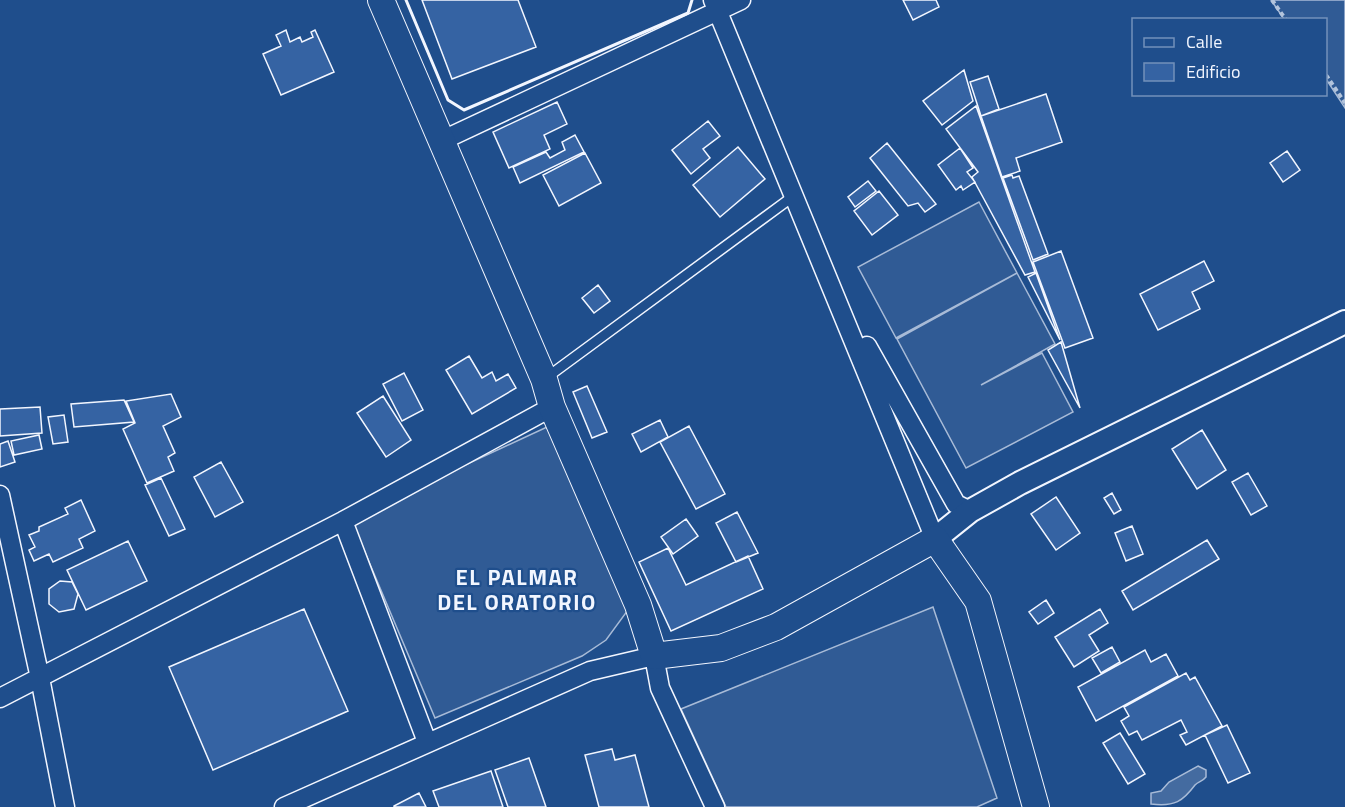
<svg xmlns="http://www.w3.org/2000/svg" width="1345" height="807" viewBox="0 0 1345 807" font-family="'Titillium Web',sans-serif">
<rect width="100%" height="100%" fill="#1f4e8c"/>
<path fill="#305b95" stroke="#a8bbd7" stroke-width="1.5" d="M1271,0H1345V108L1326,79V20L1284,19Z
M979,202L1017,273L896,338L858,267Z
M1017,273L1055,344L981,385L1042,353L1073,412L966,468L897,339Z
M547,427L628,610L606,640L582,656L435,718L353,524L452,471Z
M933,607L997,798L977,807H726L681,709Z"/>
<path fill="#446ba0" stroke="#a8bbd7" stroke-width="1.5" d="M1198,766L1206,770V777C1202,782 1199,781 1195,785C1183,801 1175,807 1151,804V793L1161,791L1169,782Z"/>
<path fill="#3563a3" stroke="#f2f6ff" stroke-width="1.5" d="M422,0H518L536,47L452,79Z
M903,0H936L939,7L913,20Z
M286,30L290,42L300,37L302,42L313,37L311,32L315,30L334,72L281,95L263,54L281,46L276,35Z
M964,70L973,101L942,125L923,101Z
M988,76L999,109L981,116L970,82Z
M1046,94L1062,142L1016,158L1020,171L1002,177L981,116Z
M557,102L567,124L544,135L550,149L509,168L493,132Z
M976,106L1035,272L1025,275L972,177L978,172L946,129Z
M708,121L720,136L703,149L710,158L691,174L672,150Z
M575,135L584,152L520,183L513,167L546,152L550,158L565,150L562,142Z
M887,143L936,204L925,212L918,203L908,206L870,158Z
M738,147L765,179L720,217L693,185Z
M960,148L973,168L967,172L975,182L963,190L961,186L956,190L938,165Z
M1287,151L1300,170L1283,182L1270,163Z
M585,153L601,183L559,206L543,175Z
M1012,175L1013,178L1019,176L1048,254L1033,260L1003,178Z
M868,181L876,191L855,207L848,197Z
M879,191L898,215L872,235L854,211Z
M1061,251L1093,338L1065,348L1033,262Z
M1204,261L1214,281L1192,292L1200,309L1158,330L1140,294Z
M1036,273L1060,340L1028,277Z
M598,285L610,301L594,313L582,298Z
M1061,342L1080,408L1048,350Z
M469,356L482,378L492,372L496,381L508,374L516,388L472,414L446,370Z
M404,373L423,410L402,421L383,384Z
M587,386L607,432L592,438L573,392Z
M171,394L181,417L163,426L175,453L168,457L174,471L147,483L123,429L135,423L126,401Z
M383,396L411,440L386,457L357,413Z
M124,400L134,422L74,427L71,404Z
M40,407L42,433L0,436V409Z
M64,415L68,442L53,444L48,417Z
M660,420L668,437L641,452L632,434Z
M689,426L725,494L696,509L660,442Z
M1202,430L1226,470L1197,489L1172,449Z
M39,435L42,449L14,455L11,441Z
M8,441L15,462L0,467V444Z
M221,462L243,502L215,517L194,477Z
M1248,473L1267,506L1251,515L1232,482Z
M161,478L185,529L169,536L145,485Z
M1112,493L1121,510L1114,514L1104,498Z
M1056,497L1080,533L1056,550L1031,514Z
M81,500L95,531L79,539L83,548L53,562L49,554L34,561L29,550L35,547L29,535L39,531V527L68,514L65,508Z
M737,512L758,553L736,562L716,523Z
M686,519L698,536L673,554L661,537Z
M1132,526L1143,554L1126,561L1115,533Z
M1207,540L1219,559L1133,610L1122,591Z
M128,541L147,581L86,610L67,570Z
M668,548L686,585L748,556L763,589L671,631L639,562Z
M60,581L72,582L78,594L74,609L59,612L49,604V589Z
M1046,600L1054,613L1038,624L1029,612Z
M304,609L348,711L213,770L169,667Z
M1100,609L1108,623L1089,635L1099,651L1074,667L1055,637Z
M1112,647L1120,662L1101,673L1092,658Z
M1145,650L1151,662L1166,654L1178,676L1096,721L1078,687Z
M1186,673L1190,680L1195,677L1222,726L1186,745L1180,735L1187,732L1181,720L1142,740L1137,731L1129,735L1121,721L1129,716L1124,707Z
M1227,725L1250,773L1228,783L1205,735Z
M1120,733L1145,774L1128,784L1103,743Z
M612,749L615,760L635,755L649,807H599L585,755Z
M529,758L546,807H508L495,770Z
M491,771L503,807H439L433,791Z
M419,793L426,807H394V806Z"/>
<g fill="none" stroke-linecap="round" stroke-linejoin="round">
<g stroke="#f2f6ff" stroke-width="12">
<path id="service" d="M546,378L795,195"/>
</g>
<g stroke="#f2f6ff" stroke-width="21">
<path id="minor" d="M713,0L935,539
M441,141L741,0
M867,346L956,504L970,511
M0,495L40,678L65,807
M343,521L427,742
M0,698L343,521L552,407
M284,807L590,671L654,656L660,688L715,807"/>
</g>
<g stroke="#f2f6ff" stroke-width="26">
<path id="tertiary" d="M935,539L970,511L1020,483L1345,322"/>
</g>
<g stroke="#f2f6ff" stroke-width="28">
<path id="secondary" d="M381,0L544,379L552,407L638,605L654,656L721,648L776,627L935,539L978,601L1036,807"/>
</g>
<path stroke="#b3c4dc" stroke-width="4" stroke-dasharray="4.5 3" stroke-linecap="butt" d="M1272,0L1286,20
M1326,75L1345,103"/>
<use href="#service" stroke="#1f4e8c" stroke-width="9"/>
<use href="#minor" stroke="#1f4e8c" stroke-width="18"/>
<use href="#tertiary" stroke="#1f4e8c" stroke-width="22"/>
<use href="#secondary" stroke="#1f4e8c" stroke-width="26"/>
<path stroke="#f2f6ff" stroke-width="3" d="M406,0L448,100L464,110L688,13L692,0"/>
</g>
<g text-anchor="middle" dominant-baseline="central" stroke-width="4.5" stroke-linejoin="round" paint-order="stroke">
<g font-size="22" font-weight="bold" letter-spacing="1.5" fill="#f2f6ff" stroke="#1f4e8c">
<text x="517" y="577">EL PALMAR<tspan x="517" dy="25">DEL ORATORIO</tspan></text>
</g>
</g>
<rect x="1132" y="18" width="195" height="78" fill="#1f4e8c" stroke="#7391ba" stroke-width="1.5"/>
<rect x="1144" y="38" width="30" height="9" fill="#1f4e8c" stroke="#7391ba" stroke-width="1.5"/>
<text x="1186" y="48" font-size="18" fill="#f2f6ff">Calle</text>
<rect x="1144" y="63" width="30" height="18" fill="#3563a3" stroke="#7391ba" stroke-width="1.5"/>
<text x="1186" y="78" font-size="18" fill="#f2f6ff">Edificio</text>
</svg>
